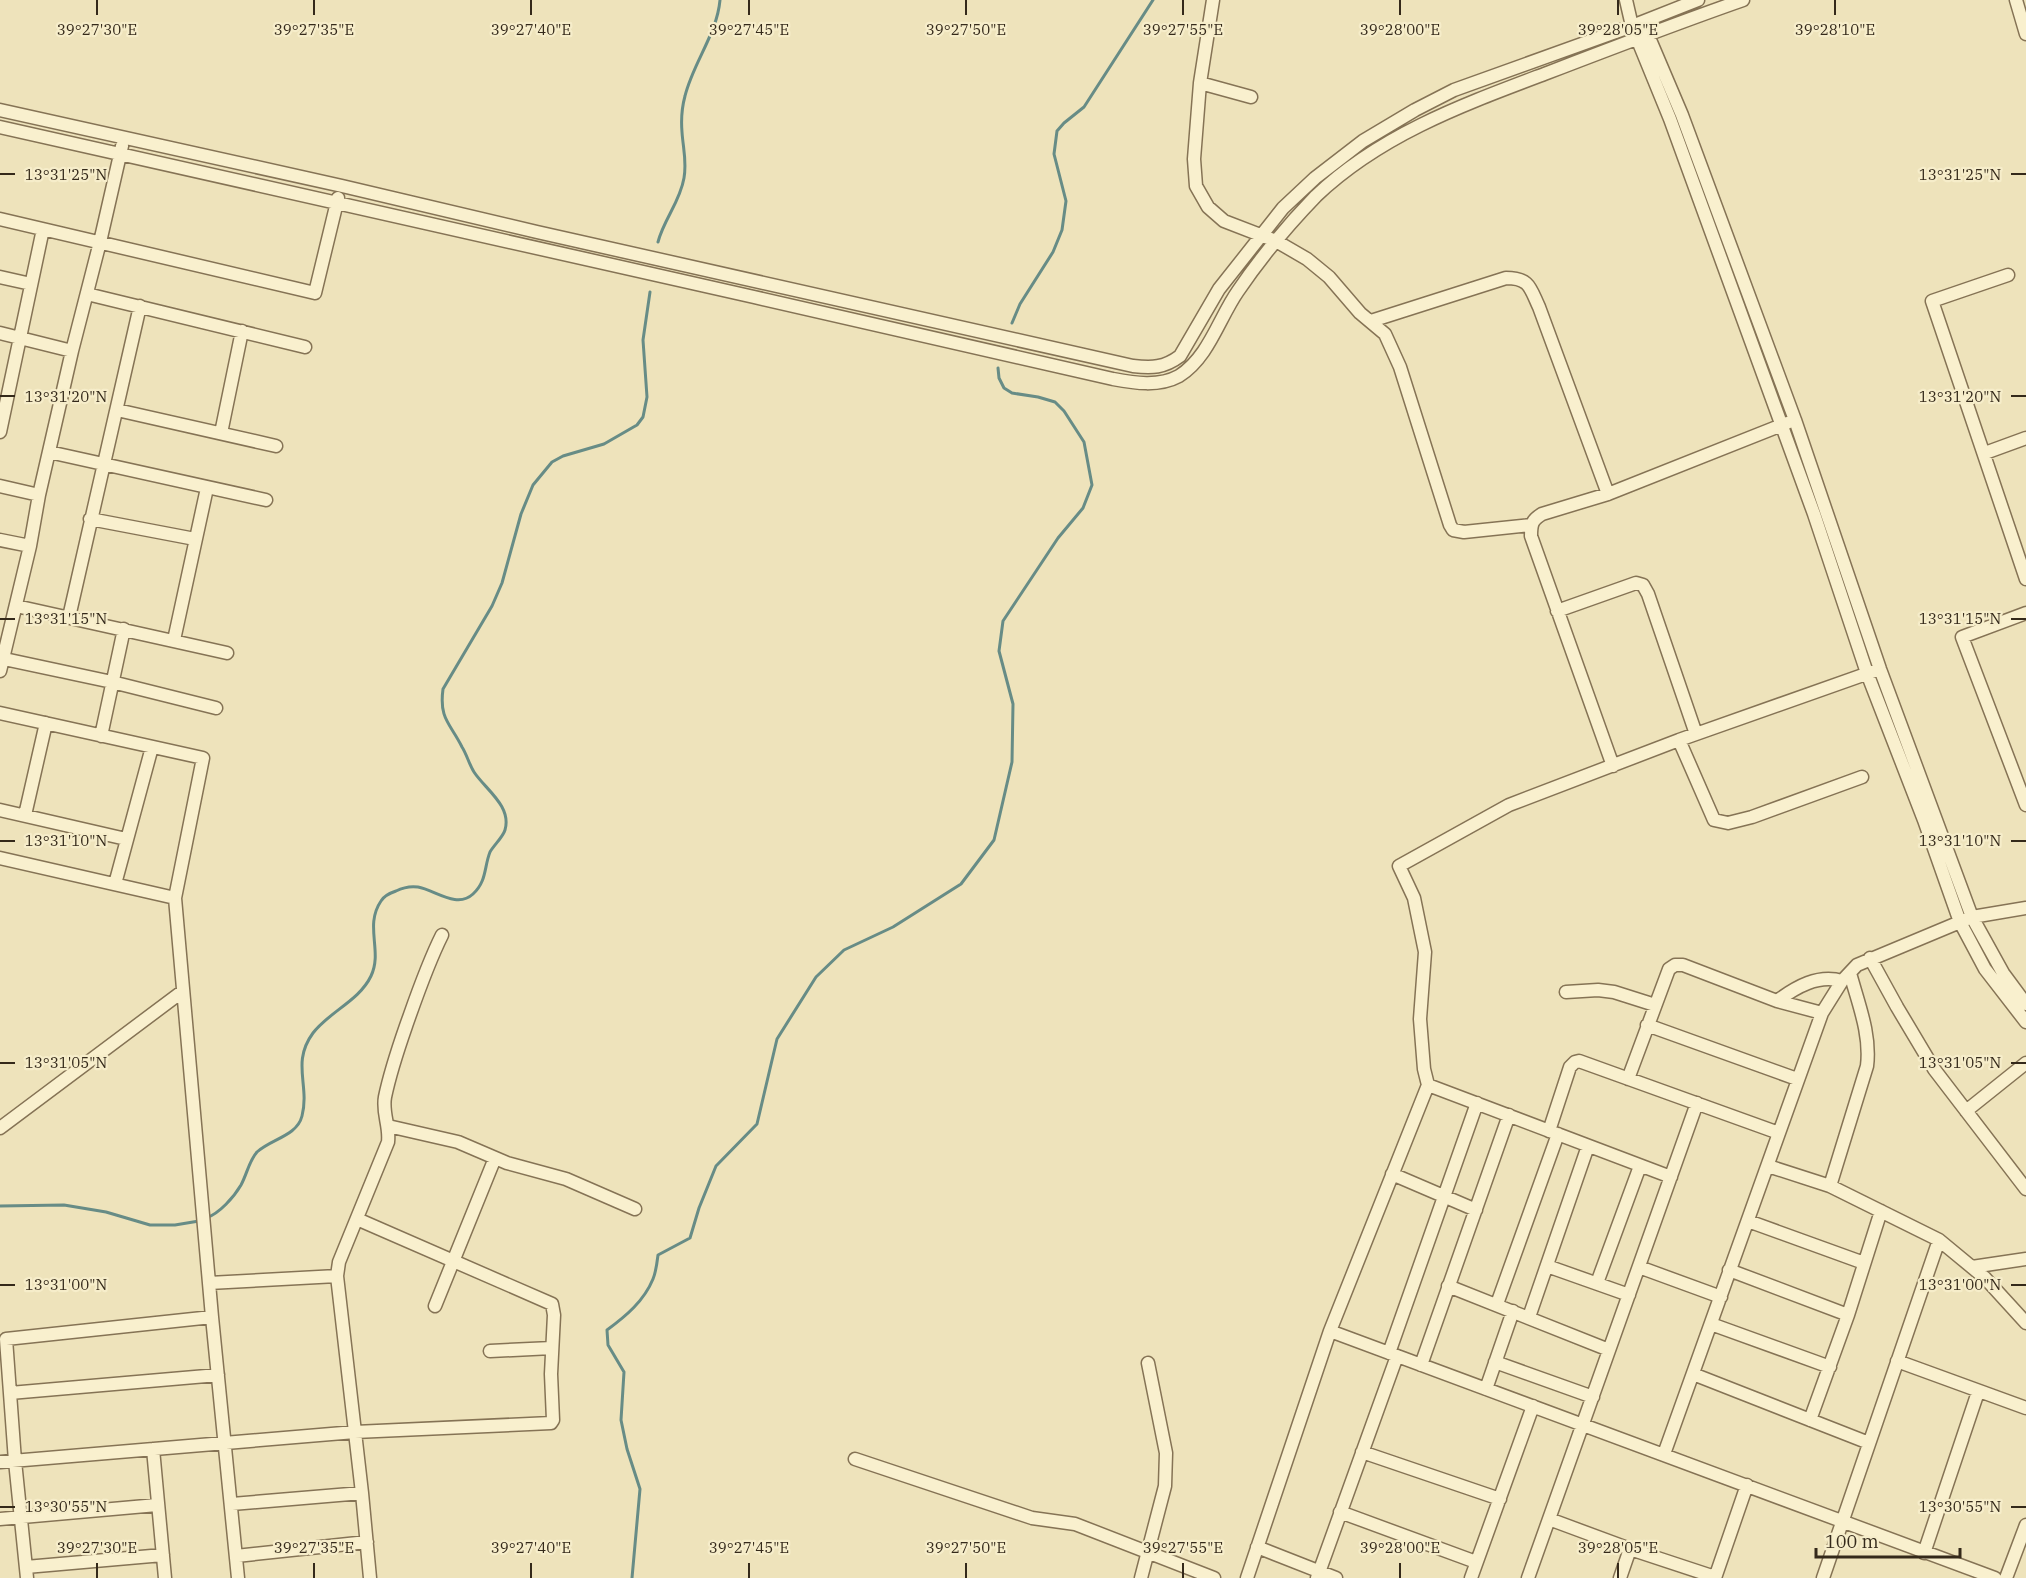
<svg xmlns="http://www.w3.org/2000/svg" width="2026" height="1578" viewBox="0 0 2026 1578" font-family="'IBM Plex Serif',serif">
<rect width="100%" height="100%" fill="#eee3bb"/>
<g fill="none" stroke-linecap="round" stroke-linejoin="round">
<path stroke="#678c86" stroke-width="3" d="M658,242C664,219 680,202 684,178C687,161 683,148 682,132C681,120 682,107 685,96C693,63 717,34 720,0
M1012,323L1020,304L1053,252L1062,230L1066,201L1054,154L1057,131L1064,123L1084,107L1153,0
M0,1206L64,1205L106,1212L150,1225H175L199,1221
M206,1218C219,1214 234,1197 241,1185C247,1174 249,1161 257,1152C271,1139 297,1136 302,1116C310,1085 291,1063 313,1033C330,1011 359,1001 371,976C383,951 364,926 381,901C384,896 390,893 396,891C402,888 411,886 418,887C435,890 457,909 473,894C487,881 484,867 490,852C494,845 503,837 505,830C512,806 485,789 474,772C469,764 467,755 462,747C450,723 439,719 443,689L492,606L502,583L521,514L533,485L552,462L563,456L604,444L637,425L643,417L647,397L643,340L650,292
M632,1578L640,1489L627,1449L621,1420L624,1372L608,1345L607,1330C626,1316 644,1301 653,1279C656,1272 657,1263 658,1255L690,1238L699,1208L716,1166L757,1124L777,1039L816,977L844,950L893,927L961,884L994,840L1012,762L1013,704L999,651L1003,621L1058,538L1083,508L1092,485L1084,442L1064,411L1055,402L1038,397L1012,393L1004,388L999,378L998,368"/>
<g stroke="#857355" stroke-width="15">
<path id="minor" d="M1213,0L1200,83L1194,159L1196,186L1208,207L1224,221L1276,241L1307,259L1329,277L1360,313L1385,334L1400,367L1450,525L1453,530L1464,532L1531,525
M1626,0L1632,26L1670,119L1814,514L1867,673L1924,820L1960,922L1985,969L2026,1022
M2016,0L2026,34
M1645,28L1682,115L1795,420L1880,669L1972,917L2003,973L2026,1004
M1200,83L1251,97
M0,110L342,186L537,232L1133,366C1152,368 1164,368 1180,356L1219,289L1283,208L1315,178L1363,141L1415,110L1454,90L1632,26L1698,0
M0,127L754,297L1113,379C1134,383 1159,387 1179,376C1209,357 1219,318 1238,291C1261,257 1288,225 1316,196C1381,134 1465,104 1547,73C1612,48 1677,23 1743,0
M0,219L315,293L338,198
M2008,275L1932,301L2026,579
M0,277L31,284
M87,294L305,347
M1371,321L1506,278C1530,278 1530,288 1539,307L1608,494
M0,333L72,351
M117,410L276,446
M0,432L43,229
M221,433L242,331
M49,452L266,500
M1985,453L2026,438
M0,486L39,495
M90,519L195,539
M0,540L30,546
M16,606L227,653
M1557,611L1636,583L1643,585L1648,594L1696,734
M2026,613L1962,637L2026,805
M69,617L140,306
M174,640L207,488
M0,658L112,682L216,708
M0,671L30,546L39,495L72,351L100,242L122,146
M0,713L203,758L175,898L212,1317L238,1578
M101,736L124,629
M1679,740L1714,820L1728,823L1752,817L1862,777
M1613,766L1531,536C1531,524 1532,520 1542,514L1608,494L1787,423
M0,810L126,839
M25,815L46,723
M0,858L175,898
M115,884L152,747
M1870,958L1897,1007L1934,1069L2026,1189
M1566,992L1598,990L1614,992L1655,1005
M1777,1001C1796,987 1818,974 1842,981
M1647,1025L1797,1079
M1628,1079L1669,969L1675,965H1683L1777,1001L1822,1013
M1428,1085L1671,1177
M1966,1111L2026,1063
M388,1126L458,1142L507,1163L566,1179L635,1209
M0,1128L183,991
M1549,1131L1570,1067L1575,1062L1579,1061L1779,1133
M1768,1166L1830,1186L1939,1240L1985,1278L2026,1323
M1392,1174L1476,1210
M1830,1186L1867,1066C1871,1034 1858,1003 1850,973
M1748,1221L1864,1263
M1547,1266L1629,1295
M1639,1267L1721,1297
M1972,1267L2026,1259
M1729,1270L1848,1315
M209,1283L337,1276
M1597,1283L1640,1166
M1448,1286L1609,1350
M1497,1304L1558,1134
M435,1306L495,1158
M1529,1317L1588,1146
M1711,1324L1830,1367
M1330,1331L1995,1578
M490,1351L552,1348
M1389,1353L1477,1103
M1897,1361L2026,1408
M1495,1362L1593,1397
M1421,1365L1509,1115
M1693,1374L1869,1443
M1486,1389L1513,1311
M10,1393L218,1375
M1810,1420L1848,1315L1881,1211
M153,1449L165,1578
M1362,1452L1500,1499
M1664,1454L1822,1013L1842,981L1857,965L1960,922L1972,917L2026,908
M855,1459L1032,1518L1075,1524L1214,1578
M0,1462L355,1432L551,1423L553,1420L551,1374L554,1315L552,1304L357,1219
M232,1504L362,1493
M1340,1512L1476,1562
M0,1519L157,1505
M1549,1519L1630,1549L1715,1577
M1257,1547L1336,1578
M1924,1553L1978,1392
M236,1556L367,1542
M26,1567L163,1555
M27,1578L15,1461L6,1339L212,1317
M370,1578L362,1493L337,1276L339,1262L388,1142C390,1126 382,1113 385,1097C390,1073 398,1049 406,1026C417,995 427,965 442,935
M1141,1578L1165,1486L1166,1453L1148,1363
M1247,1578L1330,1331L1428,1085L1424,1069L1420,1019L1425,952L1414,898L1399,866L1509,805L1679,740L1880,669
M1317,1578L1397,1356
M1471,1578L1533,1406
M1528,1578L1697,1103
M1620,1578L1630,1549
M1715,1578L1747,1485
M1823,1578L1939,1240
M2006,1578L2026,1525"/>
</g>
<use href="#minor" stroke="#f9f0ce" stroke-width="12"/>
</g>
<path fill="none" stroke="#34291a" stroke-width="2" d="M97,0V15M314,0V15M531,0V15M749,0V15M966,0V15M1183,0V15M1400,0V15M1618,0V15M1835,0V15M0,174H15M2011,174H2026M0,396H15M2011,396H2026M0,619H15M2011,619H2026M0,841H15M2011,841H2026M0,1063H15M2011,1063H2026M0,1285H15M2011,1285H2026M0,1507H15M2011,1507H2026M97,1563V1578M314,1563V1578M531,1563V1578M749,1563V1578M966,1563V1578M1183,1563V1578M1400,1563V1578M1618,1563V1578"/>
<g font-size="15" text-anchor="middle" fill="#34291a" stroke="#f6edca" stroke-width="4.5" stroke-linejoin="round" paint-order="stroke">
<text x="97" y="35">39°27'30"E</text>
<text x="314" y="35">39°27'35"E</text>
<text x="531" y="35">39°27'40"E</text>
<text x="749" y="35">39°27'45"E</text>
<text x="966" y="35">39°27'50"E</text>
<text x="1183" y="35">39°27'55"E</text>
<text x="1400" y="35">39°28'00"E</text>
<text x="1618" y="35">39°28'05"E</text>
<text x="1835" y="35">39°28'10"E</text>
<text x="66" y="180">13°31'25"N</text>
<text x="1960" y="180">13°31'25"N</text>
<text x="66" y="402">13°31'20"N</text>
<text x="1960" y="402">13°31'20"N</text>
<text x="66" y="624">13°31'15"N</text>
<text x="1960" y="624">13°31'15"N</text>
<text x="66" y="846">13°31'10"N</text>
<text x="1960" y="846">13°31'10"N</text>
<text x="66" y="1068">13°31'05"N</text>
<text x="1960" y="1068">13°31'05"N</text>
<text x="66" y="1290">13°31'00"N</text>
<text x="1960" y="1290">13°31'00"N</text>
<text x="66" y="1512">13°30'55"N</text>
<text x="1960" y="1512">13°30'55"N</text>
<text x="97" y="1553">39°27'30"E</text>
<text x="314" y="1553">39°27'35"E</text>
<text x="531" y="1553">39°27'40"E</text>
<text x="749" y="1553">39°27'45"E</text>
<text x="966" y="1553">39°27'50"E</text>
<text x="1183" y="1553">39°27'55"E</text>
<text x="1400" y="1553">39°28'00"E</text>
<text x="1618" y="1553">39°28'05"E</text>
</g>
<path d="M1816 1548v9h144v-9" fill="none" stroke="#34291a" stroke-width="3"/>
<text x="1825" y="1548" font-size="18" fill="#34291a" stroke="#f6edca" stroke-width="4.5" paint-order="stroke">100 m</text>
</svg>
